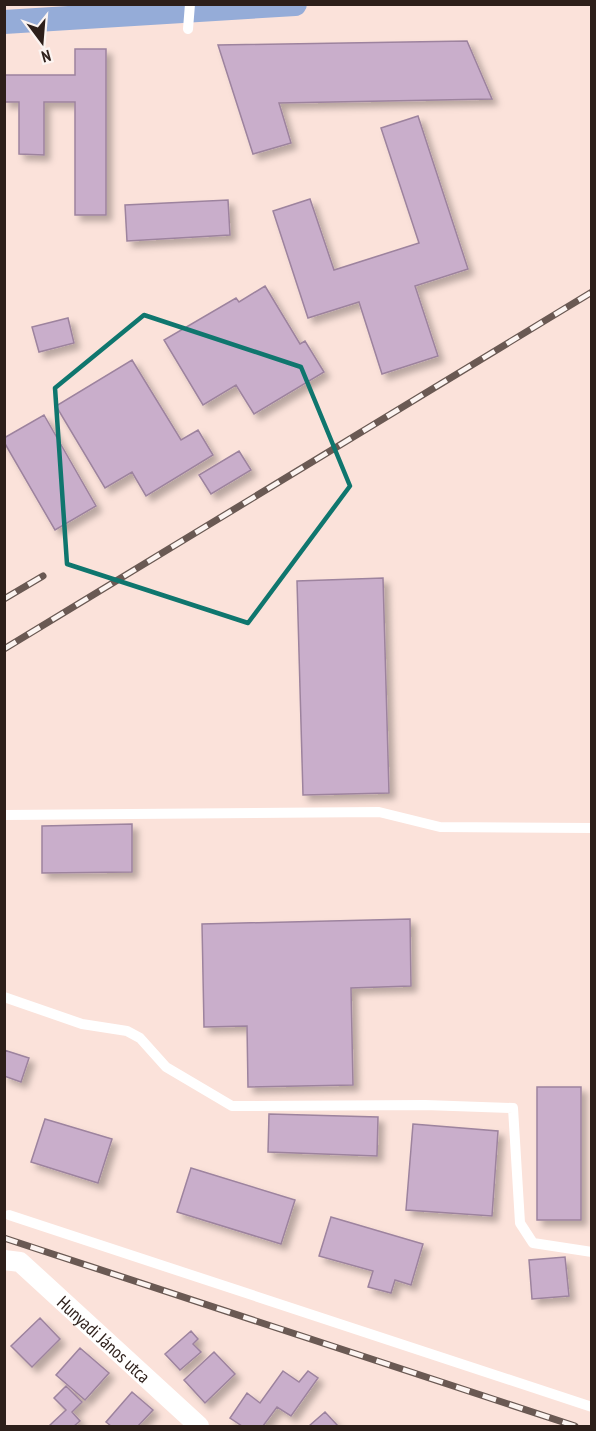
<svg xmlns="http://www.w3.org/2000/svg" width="596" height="1431" viewBox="0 0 596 1431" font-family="'PT Sans Narrow',sans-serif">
<defs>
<filter id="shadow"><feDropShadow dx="5.5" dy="5.5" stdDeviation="3" flood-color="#0004"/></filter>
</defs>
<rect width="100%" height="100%" fill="#fbe2da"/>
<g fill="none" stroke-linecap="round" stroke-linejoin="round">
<path stroke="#95acd8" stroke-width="24" d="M4,22L295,4"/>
</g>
<path fill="#c9aecb" stroke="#9d839e" stroke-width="1.5" filter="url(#shadow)" d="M467,41L492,99L279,103L291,143L253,154L218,45Z
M75,49H106V215H75V102H44V155L19,154V102H4V75H75Z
M418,116L468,269L415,286L438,356L382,374L359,302L308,318L273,211L310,199L334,270L419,243L381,128Z
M228,200L230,235L127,241L125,205Z
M265,286L300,344L305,341L324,372L254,414L236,385L203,405L164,340L236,298L239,302Z
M68,318L74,343L39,352L32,327Z
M132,360L181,440L198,430L213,455L146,496L132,472L105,488L56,406Z
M44,415L96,506L55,530L4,442V438Z
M239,451L251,470L211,494L199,475Z
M383,578L389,793L303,795L297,581Z
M132,824V872L42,873V826Z
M410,919L411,986L351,988L353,1085L248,1087L247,1026L204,1027L202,924Z
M4,1050L29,1058L21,1082L4,1076Z
M537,1087H581V1220H537Z
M269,1114L378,1117L377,1156L268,1152Z
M45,1119L112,1139L98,1183L31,1162Z
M413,1124L498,1131L492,1216L406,1210Z
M191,1168L295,1200L281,1244L177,1212Z
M331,1217L423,1244L411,1285L395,1280L391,1293L368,1287L373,1271L319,1256Z
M565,1257L569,1296L532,1299L529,1260Z
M40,1318L60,1339L32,1367L11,1346Z
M191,1331L198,1339L193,1344L201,1352L180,1370L165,1354Z
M80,1348L109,1373L85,1400L56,1375Z
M214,1352L235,1374L205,1403L184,1380Z
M283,1371L299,1382L308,1371L318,1378L291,1416L277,1407L263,1426H242L230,1418L247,1393L260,1403Z
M66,1386L82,1402L72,1412L80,1421L74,1426H49L66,1410L54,1398Z
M132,1392L153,1410L138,1426H111L106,1422Z
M325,1412L338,1426H309Z"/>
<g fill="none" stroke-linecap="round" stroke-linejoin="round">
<path stroke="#fff" stroke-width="10" d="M188,29L190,4
M4,815L379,812L440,827L592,828
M4,997L82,1024L127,1031L140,1038L166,1067L232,1106L425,1105L513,1108L520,1223L533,1243L592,1252
M9,1215L592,1407"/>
<path stroke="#fff" stroke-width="20" id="s1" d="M4,1260L20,1262L199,1426"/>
<g stroke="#6a5953" stroke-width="7">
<path id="rail" d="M4,599L43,576
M4,649L592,292
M4,1238L575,1426"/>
</g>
<use href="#rail" stroke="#fcf4f1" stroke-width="4.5" stroke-dasharray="14" stroke-linecap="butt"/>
</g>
<path fill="none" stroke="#0f766e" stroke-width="4.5" stroke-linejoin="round" d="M144,315L301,367L350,486L248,623L67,564L55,388Z"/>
<g text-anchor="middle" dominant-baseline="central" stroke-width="4.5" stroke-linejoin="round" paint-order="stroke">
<g font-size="18" fill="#2d1f1a" stroke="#fcf4f1">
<text stroke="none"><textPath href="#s1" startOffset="130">Hunyadi János utca</textPath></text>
</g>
</g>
<rect width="596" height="1431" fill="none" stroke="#2d1f1a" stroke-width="12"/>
<g transform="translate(42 42) rotate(164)" stroke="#fcf4f1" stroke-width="4.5" paint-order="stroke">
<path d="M0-4.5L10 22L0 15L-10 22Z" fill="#2d1f1a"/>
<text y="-9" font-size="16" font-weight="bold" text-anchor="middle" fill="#2d1f1a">N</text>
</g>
</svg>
